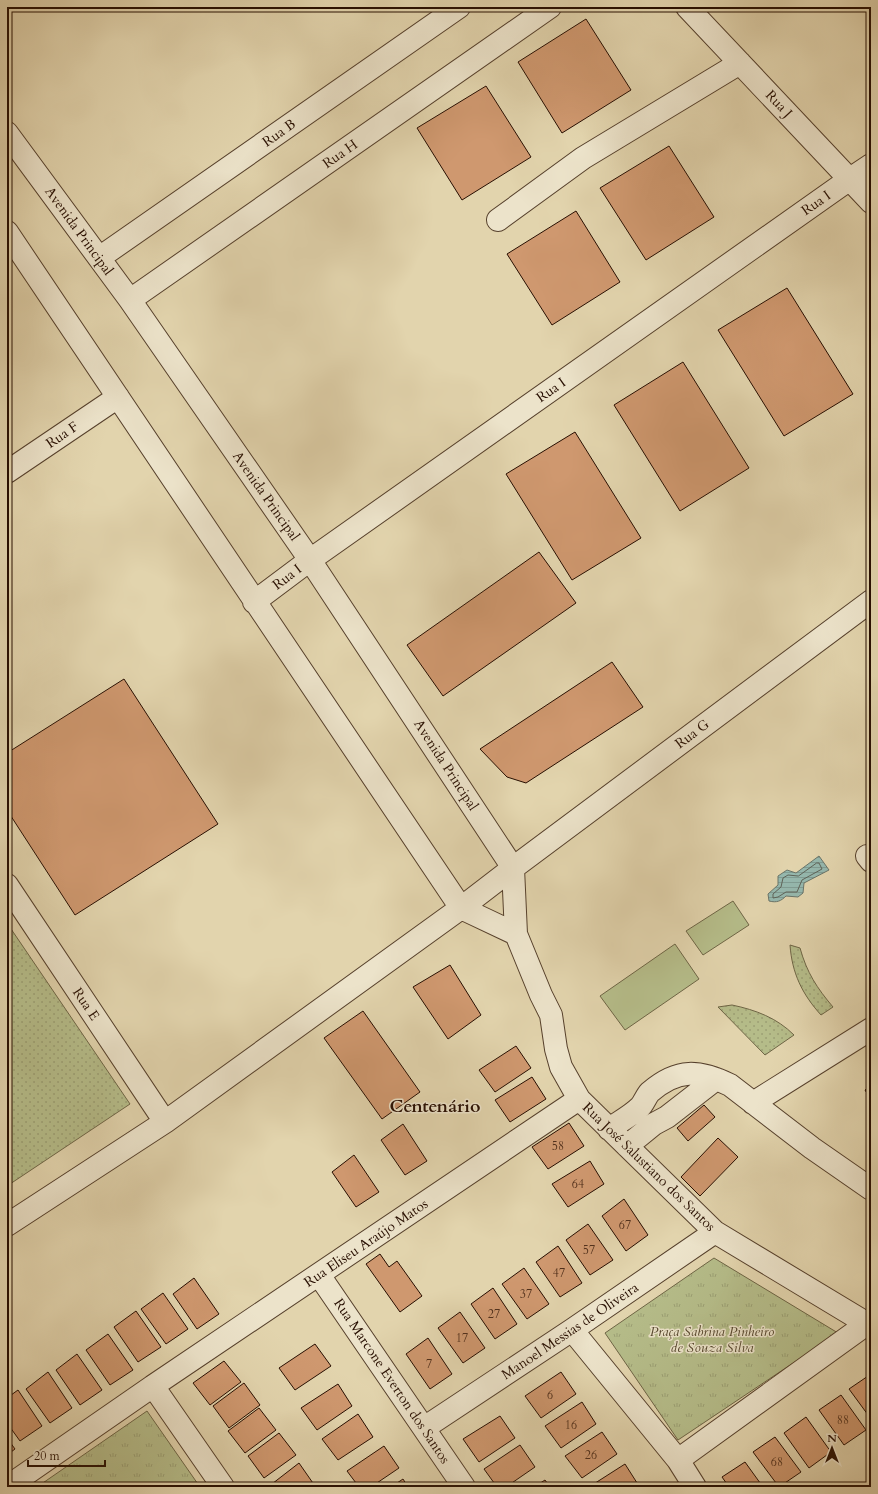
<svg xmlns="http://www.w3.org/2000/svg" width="878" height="1494" viewBox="0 0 878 1494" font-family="Cardo,serif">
<defs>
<pattern id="grass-dots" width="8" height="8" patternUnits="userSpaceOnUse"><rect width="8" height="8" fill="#b5bc89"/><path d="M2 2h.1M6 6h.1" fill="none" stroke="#9ca074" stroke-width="1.8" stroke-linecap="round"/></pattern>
<pattern id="park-tufts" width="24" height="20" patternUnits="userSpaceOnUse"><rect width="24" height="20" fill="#b5bc89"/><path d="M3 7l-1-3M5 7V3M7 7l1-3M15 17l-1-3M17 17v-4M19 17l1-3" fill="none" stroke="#9ca074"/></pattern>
<pattern id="water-rules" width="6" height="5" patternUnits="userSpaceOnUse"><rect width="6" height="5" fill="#95b8ae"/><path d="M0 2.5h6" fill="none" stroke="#809d94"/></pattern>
</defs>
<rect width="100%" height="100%" fill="#e2d4ad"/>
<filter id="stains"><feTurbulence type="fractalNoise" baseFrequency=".005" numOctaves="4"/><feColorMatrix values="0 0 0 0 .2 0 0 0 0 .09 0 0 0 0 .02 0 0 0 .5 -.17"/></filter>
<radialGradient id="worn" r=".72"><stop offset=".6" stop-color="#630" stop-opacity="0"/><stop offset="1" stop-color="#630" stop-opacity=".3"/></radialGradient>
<path fill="url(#grass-dots)" stroke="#6e6545" d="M7,923L130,1104L7,1186Z
M790,945L800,948C807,973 817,988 833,1007L821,1015C802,994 792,973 790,945Z
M732,1005C756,1010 777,1018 794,1035L765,1055L718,1007Z"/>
<path fill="url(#park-tufts)" stroke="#6e6545" d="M714,1258L838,1333L678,1440L605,1333Z
M147,1411L200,1487H37Z"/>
<path fill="#b5bc89" stroke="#6e6545" d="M733,901L749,925L703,955L686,931Z
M675,944L699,979L625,1030L600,996Z"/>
<path fill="url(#water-rules)" stroke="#697469" d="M819,856L829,870L804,883L803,893L798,897L786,896C781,901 777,903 769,901L768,894L778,885V876L787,870L796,873Z"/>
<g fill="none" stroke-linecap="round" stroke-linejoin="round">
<path stroke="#5e6358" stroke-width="1" d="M817,863H819L822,869L802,880L797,892H786L778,897L773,898V894L781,887L783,878L788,875L798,876Z"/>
</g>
<path fill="#cf986f" stroke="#270e01" d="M586,19L631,90L562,133L518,62Z
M486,86L531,157L462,200L417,128Z
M669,146L714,217L646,260L600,188Z
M576,211L620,282L552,325L507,254Z
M787,288L853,394L784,436L718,330Z
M683,362L749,468L680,511L614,405Z
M575,432L641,538L572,580L506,474Z
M539,552L576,603L443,696L407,645Z
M612,662L643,707L526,783L507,777L480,749Z
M124,679L218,824L75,915L7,810V753Z
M450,965L481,1015L448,1039L413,987Z
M363,1011L420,1092L382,1119L324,1038Z
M516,1046L531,1068L495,1092L479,1070Z
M532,1077L546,1099L510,1122L495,1100Z
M871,1086V1100L865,1090Z
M704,1105L715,1117L688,1141L677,1128Z
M569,1123L584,1146L548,1169L532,1147Z
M403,1124L427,1161L405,1175L381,1140Z
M718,1138L738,1157L700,1196L681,1177Z
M354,1155L379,1192L356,1207L332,1172Z
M590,1161L604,1184L568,1207L552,1184Z
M624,1199L648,1235L626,1251L602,1216Z
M588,1224L613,1260L590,1275L566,1240Z
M558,1246L582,1283L560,1297L536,1262Z
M380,1254L389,1267L397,1261L422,1296L400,1312L366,1264Z
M524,1268L549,1304L527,1319L502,1284Z
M194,1278L219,1314L197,1329L173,1294Z
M493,1288L517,1324L495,1339L471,1304Z
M163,1293L188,1329L166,1344L141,1309Z
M136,1311L161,1347L138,1362L114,1327Z
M460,1312L485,1348L463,1363L438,1328Z
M108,1334L133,1370L110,1385L86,1350Z
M428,1338L452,1374L430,1389L406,1354Z
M315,1344L331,1366L295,1390L279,1368Z
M77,1354L102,1390L80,1405L56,1370Z
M224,1361L241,1382L210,1405L193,1383Z
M48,1372L72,1408L50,1423L26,1389Z
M561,1372L576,1394L541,1418L525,1396Z
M871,1374V1419L849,1389Z
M244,1383L260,1405L229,1428L213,1406Z
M338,1384L352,1406L317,1430L301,1408Z
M18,1390L42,1426L20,1441L7,1423V1398Z
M841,1395L866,1430L844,1445L819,1410Z
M582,1402L596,1424L561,1448L545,1426Z
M259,1408L276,1430L245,1453L228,1431Z
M358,1414L373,1437L338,1460L322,1439Z
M500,1416L515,1438L479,1462L463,1439Z
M806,1417L831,1452L809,1468L784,1433Z
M602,1432L617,1454L582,1478L565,1456Z
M279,1433L296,1455L264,1478L248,1456Z
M775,1437L801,1472L779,1487L753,1452Z
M7,1438L15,1449L7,1455Z
M520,1445L535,1467L506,1487H497L484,1469Z
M384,1446L399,1468L371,1487H359L347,1471Z
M745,1462L763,1487H729L722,1477Z
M299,1463L315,1486L313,1487H268Z
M625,1464L639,1486L638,1487H589Z
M403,1479L408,1487H391Z
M871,1479V1487H860Z
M545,1480L550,1487H534Z"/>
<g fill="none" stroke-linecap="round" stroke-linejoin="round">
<g stroke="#56402c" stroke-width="24">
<path id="minor" d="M687,7L871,202
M7,133L130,300L310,560L513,868
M498,220L583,158L740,63
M7,232L461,908L516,934
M99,258L459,7
M130,300L550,7
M7,472L118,397
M254,602L310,560L850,179L871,165
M867,856L871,861
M513,868L516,934L541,995L551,1015L556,1049L561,1067L579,1099L715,1232L871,1326
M7,885L165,1122
M753,1103L871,1029
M609,1129C619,1122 631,1116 640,1107C644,1103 646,1096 650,1092C678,1068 699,1070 730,1085L812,1148L871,1189
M627,1146L654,1124L667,1117L716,1079
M7,1225L165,1122L461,908L513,868L871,601
M319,1275L464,1487
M572,1330L678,1460L695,1487
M153,1386L579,1099
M424,1428L572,1330L715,1232
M678,1460L868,1323
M7,1487L153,1386L223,1487"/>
</g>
<use href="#minor" stroke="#ece3ca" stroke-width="22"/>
</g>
<g text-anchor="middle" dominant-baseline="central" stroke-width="3" stroke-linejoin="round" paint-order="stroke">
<g font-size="12" fill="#51301c">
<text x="558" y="1146">58</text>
<text x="578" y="1184">64</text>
<text x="625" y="1225">67</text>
<text x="589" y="1250">57</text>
<text x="559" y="1273">47</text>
<text x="526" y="1294">37</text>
<text x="494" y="1314">27</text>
<text x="462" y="1338">17</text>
<text x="429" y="1364">7</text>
<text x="550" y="1395">6</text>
<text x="843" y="1420">88</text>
<text x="571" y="1425">16</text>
<text x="591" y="1455">26</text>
<text x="777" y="1462">68</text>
</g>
<g font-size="14" fill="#270e01" stroke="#ece3ca">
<text transform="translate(779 104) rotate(47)">Rua J</text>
<text transform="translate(279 133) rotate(-35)">Rua B</text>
<text transform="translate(340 154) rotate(-35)">Rua H</text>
<text transform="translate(816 203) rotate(-35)">Rua I</text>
<text transform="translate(79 231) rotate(54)">Avenida Principal</text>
<text transform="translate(551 390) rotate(-35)">Rua I</text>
<text transform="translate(62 435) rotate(-34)">Rua F</text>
<text transform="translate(266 496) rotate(55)">Avenida Principal</text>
<text transform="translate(287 577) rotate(-37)">Rua I</text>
<text transform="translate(692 734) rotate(-37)">Rua G</text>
<text transform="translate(446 765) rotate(57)">Avenida Principal</text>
<text transform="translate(86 1004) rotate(56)">Rua E</text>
<text transform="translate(649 1167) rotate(44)">Rua José Salustiano dos Santos</text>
<text transform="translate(366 1243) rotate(-34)">Rua Eliseu Araújo Matos</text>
<text transform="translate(570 1331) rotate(-34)">Manoel Messias de Oliveira</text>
<text transform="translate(392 1381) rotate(56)">Rua Marcone Everton dos Santos</text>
</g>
<g font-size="14" font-style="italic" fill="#594b31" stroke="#ece3ca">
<text x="712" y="1331">Praça Sabrina Pinheiro<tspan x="712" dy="16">de Souza Silva</tspan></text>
</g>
<g font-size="18" font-weight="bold" fill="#270e01" stroke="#ece3ca">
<text x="435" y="1106">Centenário</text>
</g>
</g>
<rect width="878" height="1494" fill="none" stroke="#e2d4ad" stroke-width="24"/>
<rect x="8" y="8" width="862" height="1478" fill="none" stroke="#270e01" stroke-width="2"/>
<rect x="12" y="12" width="854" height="1470" fill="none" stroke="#270e01"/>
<g transform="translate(832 1448)" stroke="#ece3ca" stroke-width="3" paint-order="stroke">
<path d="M0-3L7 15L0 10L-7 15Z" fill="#270e01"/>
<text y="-6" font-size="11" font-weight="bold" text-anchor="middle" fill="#270e01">N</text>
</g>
<path d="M28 1460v6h77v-6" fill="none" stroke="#270e01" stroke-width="2"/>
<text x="34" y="1460" font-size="12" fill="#270e01" stroke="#ece3ca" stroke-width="3" paint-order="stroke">20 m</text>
<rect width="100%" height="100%" filter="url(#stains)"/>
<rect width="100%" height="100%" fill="url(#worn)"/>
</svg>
